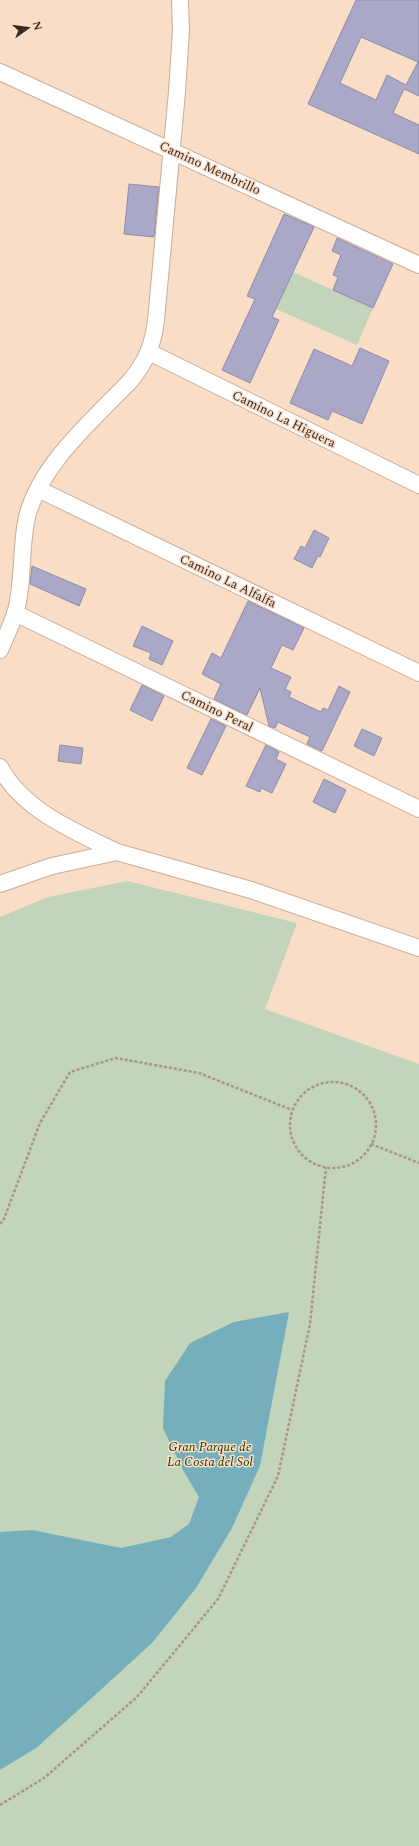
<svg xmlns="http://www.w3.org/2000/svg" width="419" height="1846" viewBox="0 0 419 1846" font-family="Spectral,serif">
<rect width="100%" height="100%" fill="#faddc7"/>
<path fill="#c2d5ba" d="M293,272L373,308L357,345L276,309Z
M127,881L297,923L265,1009L419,1064V1846H0V917L48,897Z"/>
<path fill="#75afbc" d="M289,1312L260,1466L232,1528L196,1588L153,1642L94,1696L36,1748L0,1770V1532L32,1530L121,1548L171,1537L189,1524L199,1497L183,1470L163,1428L165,1381L190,1343L234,1322Z"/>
<path fill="#a9a8c7" stroke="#8e8eab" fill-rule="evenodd" d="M356,0H419V96L404,89L393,113L419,125V154L308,104ZM361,37L418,62L406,85L387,75L376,100L340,83Z
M129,184L159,187L154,237L124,234Z
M284,214L314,227L272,317L279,320L250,383L222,370L255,299L247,296Z
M337,238L393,264L373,308L333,290L338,277L333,275L341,255L332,251Z
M360,348L389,361L362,424L332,411L328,420L290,403L314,349L352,366Z
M314,530L329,538L320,557L318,556L312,568L294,559L301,546L305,548Z
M32,566L86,589L79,606L30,584Z
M248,601L304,628L293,650L282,645L271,668L291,677L285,689L291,692L289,697L321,712L323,708L328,710L339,686L350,692L322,751L307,744L310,737L278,722L275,728L269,726L260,688L247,715L214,699L221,684L202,674L212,653L221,658Z
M142,626L173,641L162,665L149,659L151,653L133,646Z
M142,685L164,696L152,721L130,710Z
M211,719L226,726L202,775L187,768Z
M362,729L382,738L374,756L354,746Z
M60,745L83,748L81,764L58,761Z
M266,745L279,752L276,759L286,764L272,793L261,788L260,792L246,786Z
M324,779L346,790L335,813L313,802Z"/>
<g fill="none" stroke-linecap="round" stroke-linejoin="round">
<g stroke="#c8ad98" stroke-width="18">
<path id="minor" d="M0,72L419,265
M149,352L419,485
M38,489L419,673
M15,613L419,809
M0,650C5,638 11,626 15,614C24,585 20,548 27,517C40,464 94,419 131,380C147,360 153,345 156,320L177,92L181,31L180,0
M0,767C22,810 76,832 117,852
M0,884L52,866L117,852L251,890L419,948"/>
</g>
<path stroke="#aa9484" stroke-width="2.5" stroke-dasharray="3 2" stroke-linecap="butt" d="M290 1125a43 43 0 1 1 86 0a43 43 0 1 1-86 0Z
M371,1144L419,1163
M0,1224L4,1219L40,1123L70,1072L116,1058L199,1073L292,1110
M0,1805L44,1778L137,1697L218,1599L278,1476L310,1324L326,1167"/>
<use href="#minor" stroke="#fff" stroke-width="16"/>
</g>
<g text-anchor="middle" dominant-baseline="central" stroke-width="3" stroke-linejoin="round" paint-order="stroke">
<g font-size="13" fill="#362b23" stroke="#faddc7">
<text transform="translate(210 168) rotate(25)">Camino Membrillo</text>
<text transform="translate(284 419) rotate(26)">Camino La Higuera</text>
<text transform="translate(228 581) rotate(26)">Camino La Alfalfa</text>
<text transform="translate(217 711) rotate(26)">Camino Peral</text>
</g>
<g font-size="13" font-style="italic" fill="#143900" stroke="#faddc7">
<text x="210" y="1447">Gran Parque de<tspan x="210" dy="15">La Costa del Sol</tspan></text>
</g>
</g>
<g transform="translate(28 28) rotate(76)" stroke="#faddc7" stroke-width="3" paint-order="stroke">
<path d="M0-3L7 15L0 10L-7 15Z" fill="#362b23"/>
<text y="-6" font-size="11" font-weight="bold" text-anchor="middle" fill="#362b23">N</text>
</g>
</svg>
